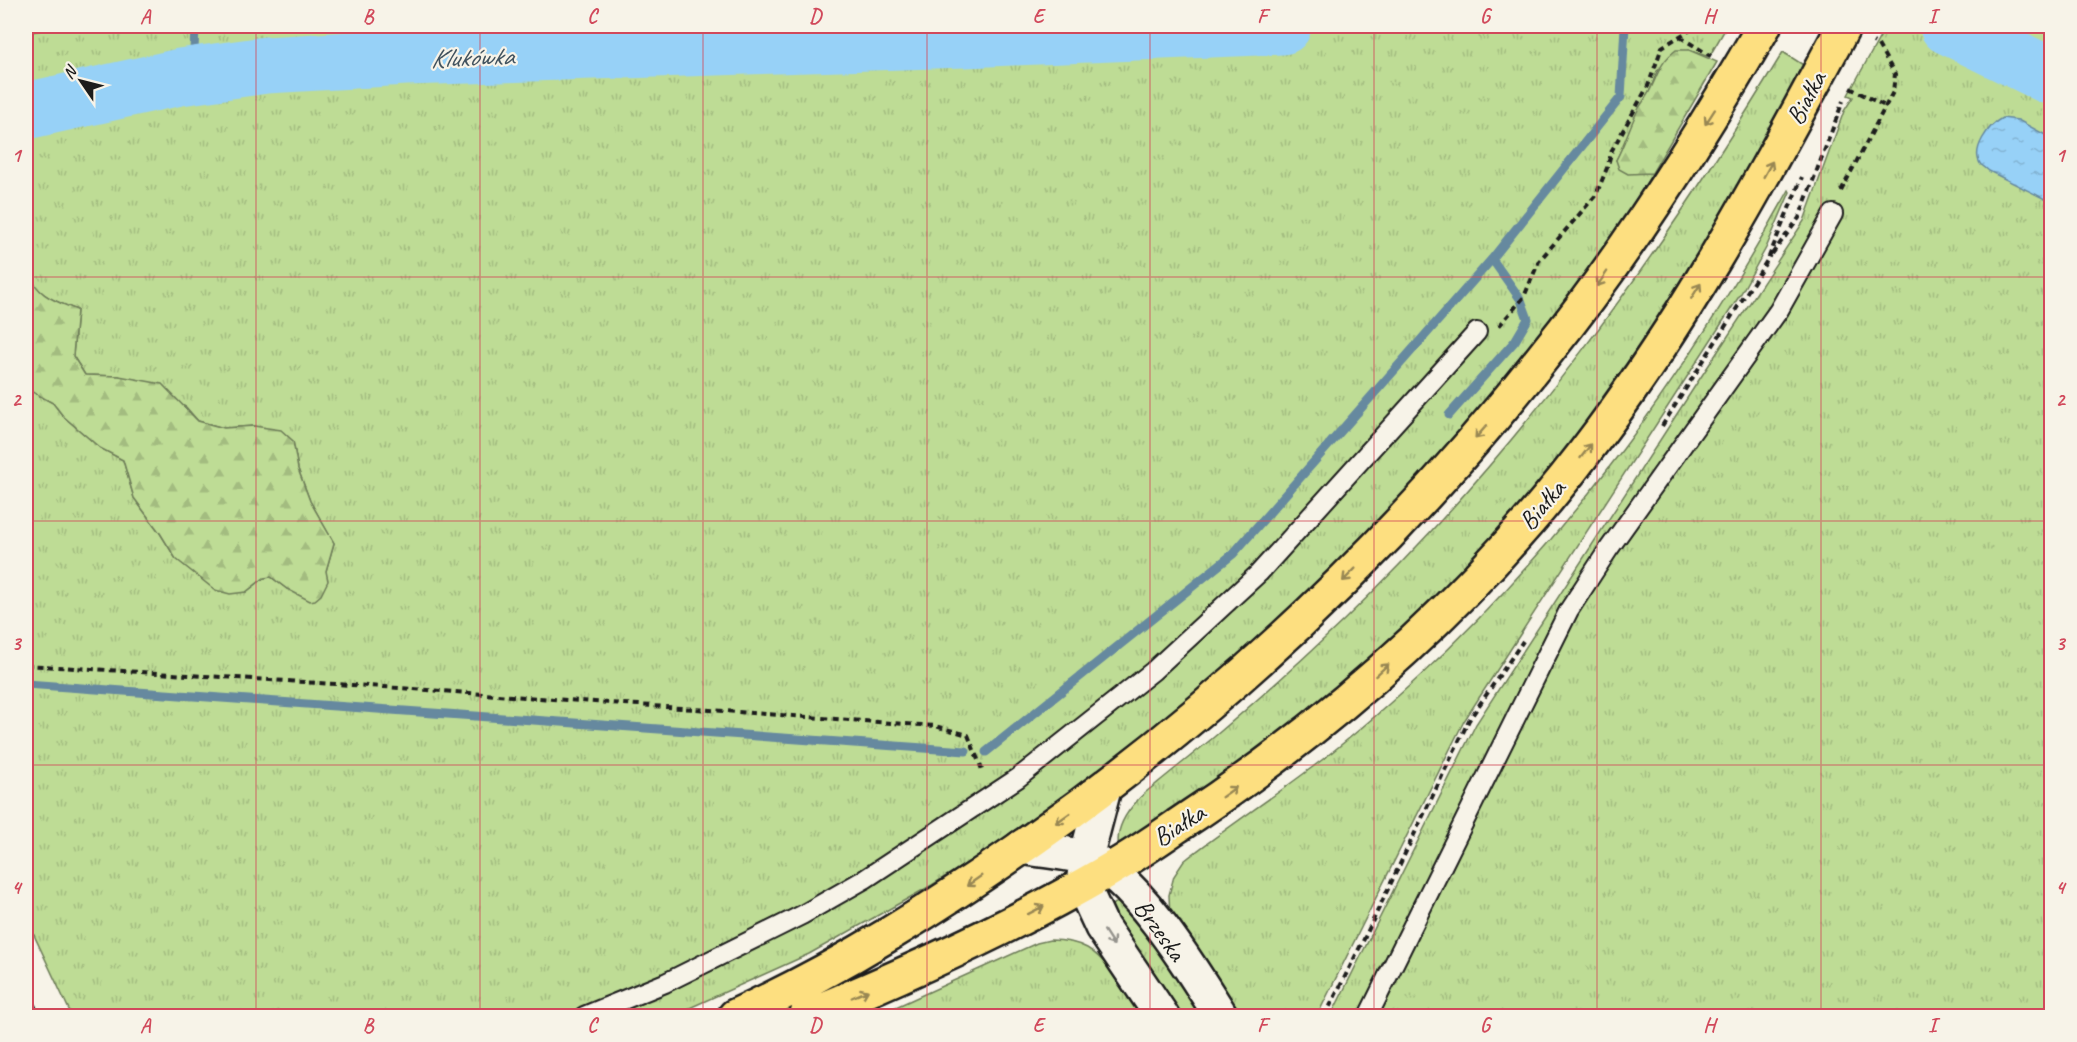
<svg xmlns="http://www.w3.org/2000/svg" width="2077" height="1042" viewBox="0 0 2077 1042" font-family="Caveat,sans-serif">
<defs>
<pattern id="grass-tufts" width="24" height="20" patternUnits="userSpaceOnUse" patternTransform="scale(1.5)"><rect width="24" height="20" fill="#bedc95"/><path d="M3 7l-1-3M5 7V3M7 7l1-3M15 17l-1-3M17 17v-4M19 17l1-3" fill="none" stroke="#a3bc80"/></pattern>
<pattern id="forest-firs" width="22" height="20" patternUnits="userSpaceOnUse" patternTransform="scale(1.5)"><rect width="22" height="20" fill="#bedc95"/><path d="M5 1l3.5 6h-7zM16 11l3.5 6h-7z" fill="#a3bc80"/></pattern>
<pattern id="water-ripples" width="26" height="14" patternUnits="userSpaceOnUse" patternTransform="scale(1.5)"><rect width="26" height="14" fill="#97d1f7"/><path d="M2 4q2-2 4 0t4 0M15 11q2-2 4 0t4 0" fill="none" stroke="#82b3d3"/></pattern>
</defs>
<rect width="100%" height="100%" fill="#f7f3e8"/>
<filter id="ink" filterUnits="userSpaceOnUse"><feTurbulence type="fractalNoise" baseFrequency=".0167" numOctaves="2"/><feDisplacementMap in="SourceGraphic" scale="12" xChannelSelector="R" yChannelSelector="G"/><feConvolveMatrix kernelMatrix="1 2 1 2 8 2 1 2 1" color-interpolation-filters="sRGB"/></filter>
<g filter="url(#ink)">
<path fill="url(#grass-tufts)" stroke="#6d7c58" stroke-width="1.5" d="M64,26H1727L1709,57L1689,50L1657,71L1650,91L1639,109L1625,143L1616,160L1637,172L1652,173L1632,208L1570,297L1510,372L1418,481L1341,559L1267,631L1166,722L1025,827L932,885L809,954L672,1016H72L26,918V395L31,391L53,403L63,416L100,448L123,460L134,498L160,533L176,559L246,592L264,578L271,577L287,589L326,571L334,543L310,501L298,469L293,441L254,426L224,428L198,421L186,407L119,376L85,375L73,356L77,310C50,299 40,297 26,271V33Z
M1886,26H2051V1016H1357L1345,1013L1343,1016H1331L1476,724L1697,383L1804,221L1844,111L1853,97L1848,95Z
M1783,52L1808,68L1691,274L1570,449L1494,539L1424,612L1282,736L1119,848C1115,830 1125,814 1137,801C1143,793 1153,787 1161,780C1178,766 1196,752 1214,737C1258,700 1301,661 1343,621C1518,453 1658,259 1783,52Z
M1789,190L1790,192L1766,248L1740,295L1464,721L1317,1016H1234L1170,916L1169,895L1174,876L1184,861C1225,829 1269,800 1310,769C1348,741 1384,709 1419,677C1572,535 1688,372 1789,190Z
M1119,902L1125,904L1207,1016H1177L1110,909L1113,904Z
M1050,940C1062,940 1076,942 1087,948C1107,959 1131,998 1145,1016H876L1037,943Z"/>
<path fill="url(#forest-firs)" stroke="#6d7c58" stroke-width="1.5" d="M1676,50H1689L1717,62L1652,173L1628,174L1619,169L1616,160C1625,143 1630,125 1639,108C1642,103 1646,98 1649,92C1658,75 1659,63 1676,50Z
M26,271C40,297 51,299 77,310L73,356L85,375L119,376L162,384L198,421L224,428L254,426L281,430L293,441L298,469L310,501L334,543L326,571L328,581L321,595L315,600L310,601L287,589L271,577L264,578L246,592L230,594L215,590L176,559L160,533L134,498L123,460L100,448L63,416L53,403L31,391L26,395Z"/>
<path fill="url(#water-ripples)" stroke="#66899f" stroke-width="1.5" d="M2002,118L2018,120L2051,138V202L1989,171C1989,171 1982,165 1981,165C1970,150 1989,125 2002,118Z
M1042,1009L1065,1016H1008Z"/>
<g fill="none" stroke-linecap="round" stroke-linejoin="round">
<path stroke="#66899f" stroke-width="9" d="M632,26L638,49
M708,26L730,46
M1067,26L1073,34
M193,75L195,26
M1449,415L1515,341L1528,319L1521,300L1492,259
M26,684L966,751
M986,752L1233,554L1492,259L1621,97L1625,26"/>
<path stroke="#97d1f7" stroke-width="57" d="M1948,26L2052,77
M26,111L180,77L266,65L406,57L965,39L1283,26"/>
<g stroke="#1c1c1c" stroke-width="22">
<path id="lane" d="M26,1009L29,1016
M584,1016L665,983L802,915L865,879L1018,778L1153,671L1259,573L1477,332
M1368,1016L1569,610L1608,550L1779,310L1833,214"/>
</g>
<g stroke="#1c1c1c" stroke-width="38">
<path id="secondary" d="M1104,789L1086,858L1083,886L1102,927L1162,1016
M1022,847C1043,851 1066,852 1086,858C1134,873 1194,973 1221,1016"/>
</g>
<g stroke="#1c1c1c" stroke-width="38">
<path id="highway" d="M735,1016C841,968 940,905 1035,838C1228,702 1400,539 1546,353C1628,251 1699,139 1764,26
M806,1016C908,974 1010,928 1106,872C1130,858 1154,842 1177,826C1339,720 1485,588 1600,432C1682,322 1749,203 1814,82"/>
</g>
<path stroke="#1c1c1c" stroke-width="4" stroke-dasharray="6 4.5" stroke-linecap="butt" d="M252,27V26
M1680,37L1711,56
M1850,88L1885,106
M1841,191L1893,92L1895,74L1878,45L1873,42
M1772,254L1799,218L1843,101
M1499,326L1524,297L1539,261L1596,195L1607,168L1612,150L1648,86L1662,47L1697,26
M1662,426L1768,259L1802,177
M26,665L384,687L935,726L968,735L983,772
M1325,1016L1365,937L1469,720L1523,641"/>
<use href="#lane" stroke="#f7f3e8" stroke-width="18"/>
<use href="#secondary" stroke="#f7f3e8" stroke-width="33"/>
<use href="#highway" stroke="#fddf80" stroke-width="33"/>
<g stroke="#1c1c1c" stroke-width="38" stroke-linecap="butt">
<path id="highway-bridge" d="M1814,82L1844,26"/>
</g>
<use href="#highway-bridge" stroke="#fddf80" stroke-width="33"/>
</g>
<defs><path id="oneway-shaft" d="M-6 0H5M1.5-3L5.5 0L1.5 3" fill="none" stroke-width="1.6" stroke-linecap="round" stroke-linejoin="round" transform="scale(1.5)"/></defs>
<g stroke="#988753">
<use href="#oneway-shaft" transform="translate(1710 117) rotate(123)"/>
<use href="#oneway-shaft" transform="translate(1768 169) rotate(-61)"/>
<use href="#oneway-shaft" transform="translate(1602 279) rotate(125)"/>
<use href="#oneway-shaft" transform="translate(1696 291) rotate(-58)"/>
<use href="#oneway-shaft" transform="translate(1481 432) rotate(131)"/>
<use href="#oneway-shaft" transform="translate(1586 451) rotate(-52)"/>
<use href="#oneway-shaft" transform="translate(1349 575) rotate(135)"/>
<use href="#oneway-shaft" transform="translate(1382 670) rotate(-42)"/>
<use href="#oneway-shaft" transform="translate(1229 792) rotate(-35)"/>
<use href="#oneway-shaft" transform="translate(1063 818) rotate(145)"/>
<use href="#oneway-shaft" transform="translate(974 881) rotate(145)"/>
<use href="#oneway-shaft" transform="translate(1036 910) rotate(-27)"/>
<use href="#oneway-shaft" transform="translate(860 994) rotate(-23)"/>
</g>
<use stroke="#94928c" href="#oneway-shaft" transform="translate(1109 938) rotate(57)"/>
</g>
<path fill="none" stroke="#d1495b" stroke-width="1.5" stroke-opacity="0.55" d="M256,26V1016M480,26V1016M703,26V1016M927,26V1016M1150,26V1016M1374,26V1016M1597,26V1016M1821,26V1016M26,277H2052M26,521H2052M26,765H2052"/>
<g text-anchor="middle" dominant-baseline="central" stroke-width="4.5" stroke-linejoin="round" paint-order="stroke">
<g font-size="26" fill="#1c1c1c" stroke="#f7f3e8">
<text transform="translate(1806 98) rotate(-62)">Białka</text>
<text transform="translate(1542 505) rotate(-50)">Białka</text>
<text transform="translate(1179 825) rotate(-33)">Białka</text>
<text transform="translate(1160 930) rotate(54)">Brzeska</text>
</g>
<g font-size="27" font-style="italic" fill="#41525e" stroke="#f7f3e8">
<text transform="translate(472 57) rotate(-2)">Klukówka</text>
</g>
</g>
<rect width="2077" height="1042" fill="none" stroke="#f7f3e8" stroke-width="66"/>
<g transform="translate(81 81) rotate(305)" stroke="#f7f3e8" stroke-width="4.5" paint-order="stroke">
<path d="M0-4.5L10 22L0 15L-10 22Z" fill="#1c1c1c"/>
<text y="-9" font-size="16" font-weight="bold" text-anchor="middle" fill="#1c1c1c">N</text>
</g>
<rect x="33" y="33" width="2011" height="976" fill="none" stroke="#d1495b" stroke-width="2"/>
<g font-size="20" text-anchor="middle" font-weight="bold" fill="#d1495b">
<text x="145" y="23">A</text>
<text x="368" y="23">B</text>
<text x="592" y="23">C</text>
<text x="815" y="23">D</text>
<text x="1038" y="23">E</text>
<text x="1262" y="23">F</text>
<text x="1485" y="23">G</text>
<text x="1709" y="23">H</text>
<text x="1932" y="23">I</text>
<text x="16" y="162">1</text>
<text x="2060" y="162">1</text>
<text x="16" y="406">2</text>
<text x="2060" y="406">2</text>
<text x="16" y="650">3</text>
<text x="2060" y="650">3</text>
<text x="16" y="894">4</text>
<text x="2060" y="894">4</text>
<text x="145" y="1032">A</text>
<text x="368" y="1032">B</text>
<text x="592" y="1032">C</text>
<text x="815" y="1032">D</text>
<text x="1038" y="1032">E</text>
<text x="1262" y="1032">F</text>
<text x="1485" y="1032">G</text>
<text x="1709" y="1032">H</text>
<text x="1932" y="1032">I</text>
</g>
</svg>
